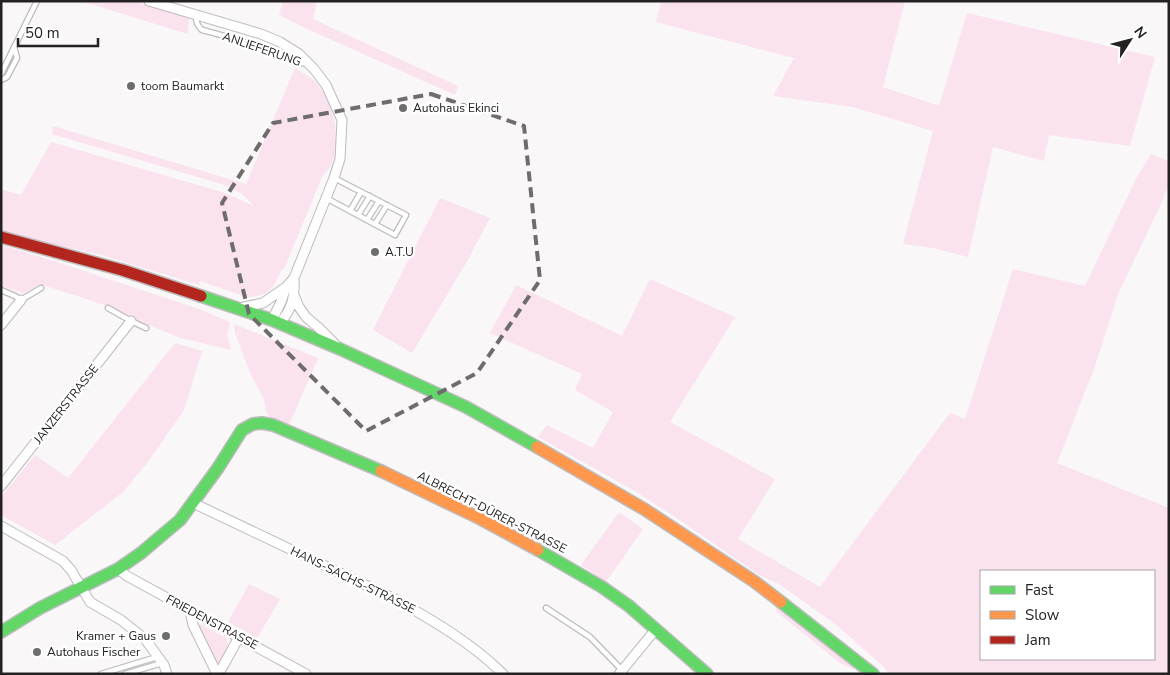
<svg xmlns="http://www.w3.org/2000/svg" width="1170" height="675" viewBox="0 0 1170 675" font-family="'Nunito Sans',sans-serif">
<rect width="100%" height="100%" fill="#f9f7f8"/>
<path fill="#fae2ee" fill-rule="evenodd" d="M81,1H134L189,18L188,34Z
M283,1H317L313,19L458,86L455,95L303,27L279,15Z
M661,1H905L883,87L939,106L967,13L1155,57L1130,146L1049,135L1044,161L993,147L968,257L933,248L903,244L933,131L853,107L773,96L794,58L656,22Z
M295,68C302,73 312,77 317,84C334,103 339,133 334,157C332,165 327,171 322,177L284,269H282L273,287L265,294L251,297H246L200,281L199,285L102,255L33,240L1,231V189L21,195L51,142L225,193L254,206L242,194L228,186L52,134L53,126L246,184Z
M1151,154L1169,161V183L1162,202L1118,294L1095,366L1057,463L1169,508V674H889L885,668L834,623L779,584L759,575L684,523L635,491L538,437L547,425L593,448L613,412L575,390L582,374L490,333L516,285L622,336L650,279L735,317L670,422L775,479L738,539L820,587L950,413L965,419L1013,269L1085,286L1136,179ZM981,571H1154V659H981Z
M440,198L490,218L466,263L412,353L373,330Z
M1,245L60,263L199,309L230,322L227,335L231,350L181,338L146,324L111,307L40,284L24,293L1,286Z
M234,324L318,358L289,425L272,418L268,415L266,411L264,399L250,373L235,333Z
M175,343L202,351L184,410L147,463L123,492L55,545L1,515V497L35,455L68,478Z
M619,512L643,529L606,582L581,565Z
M249,584L280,599L257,638L228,622Z
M775,606L855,665L853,669L840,663L777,612Z
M198,623L226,638C231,646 224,655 220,663L217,664L198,625Z"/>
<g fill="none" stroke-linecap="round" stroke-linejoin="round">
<g stroke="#bdbbbc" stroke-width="7">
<path id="lane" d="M196,15C196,22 197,25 202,30C221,35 241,40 259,47C278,54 287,62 308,64
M1,74L37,1
M1,80L7,77L17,58L14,47
M326,198L395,235L406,215L334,178
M350,211L361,192
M358,215L370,196
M367,220L379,201
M375,224L387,205
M1,290L15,296L21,300L41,288
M108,308L131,321L146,328
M546,608L590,637L622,670
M101,674L157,657
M125,674L162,663"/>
</g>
<g stroke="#bdbbbc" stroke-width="11">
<path id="street" d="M149,1L261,34L280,42L299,54L314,69L326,85L342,120L340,159L334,178L294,278L286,287L263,303L244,307
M294,295L299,307L306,317L319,328L335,344
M272,320L281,302L286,287
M280,323C292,309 295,297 294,278
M1,325L21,300
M1,486L131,321
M193,503L395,599C432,620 472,643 503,674
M1,526L63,561L71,570L90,602L121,620L145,639L164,665L167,674
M118,569L127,576L306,674
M190,611L193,625L217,674
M216,672L222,668L239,637
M619,674L656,629"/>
</g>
<g stroke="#bdbbbc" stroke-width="14">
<path id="fast" d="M201,296L272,320L340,349L466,407L537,447
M538,550L602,587L629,606L707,674
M781,602L873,674
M1,632L40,608L118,569L141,553L180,520L218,468L242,430L253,424L262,423L273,425L381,471"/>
</g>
<g stroke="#bdbbbc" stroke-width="14">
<path id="slow" d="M537,447L644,509L755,582L781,602
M381,471L479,518L538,550"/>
</g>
<g stroke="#bdbbbc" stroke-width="14">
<path id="jam" d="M1,237L122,270L201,296"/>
</g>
<use href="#lane" stroke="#fefefe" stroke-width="4.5"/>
<use href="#street" stroke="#fefefe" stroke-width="9"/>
<use href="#fast" stroke="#63d668" stroke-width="11"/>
<use href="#slow" stroke="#ff974d" stroke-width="11"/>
<use href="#jam" stroke="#b3261e" stroke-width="11"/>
</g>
<path fill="none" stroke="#6e6c6d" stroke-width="4" stroke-dasharray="10 6" stroke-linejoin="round" d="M431,94L524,126L540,280L477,373L366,431L249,314L222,203L273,123Z"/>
<g fill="#6e6c6d" stroke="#fff" stroke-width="2">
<circle cx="131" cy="86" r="5"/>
<circle cx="403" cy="108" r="5"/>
<circle cx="375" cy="252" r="5"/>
<circle cx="166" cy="636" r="5"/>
<circle cx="37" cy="652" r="5"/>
</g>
<g text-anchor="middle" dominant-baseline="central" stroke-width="5" stroke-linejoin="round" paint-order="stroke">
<g font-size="12" fill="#232122" stroke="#fff">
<text transform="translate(262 49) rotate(19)">ANLIEFERUNG</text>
<text transform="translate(66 404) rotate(-52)">JANZERSTRASSE</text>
<text transform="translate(492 512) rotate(27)">ALBRECHT-DÜRER-STRASSE</text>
<text transform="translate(353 580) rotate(26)">HANS-SACHS-STRASSE</text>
<text transform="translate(212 622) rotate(28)">FRIEDENSTRASSE</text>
</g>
<g font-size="12" fill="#232122" stroke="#fff" text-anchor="start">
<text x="141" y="86">toom Baumarkt</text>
<text x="413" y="108">Autohaus Ekinci</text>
<text x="385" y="252">A.T.U</text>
<text x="156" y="636" text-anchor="end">Kramer + Gaus</text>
<text x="47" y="652">Autohaus Fischer</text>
</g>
</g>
<rect width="1170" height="675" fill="none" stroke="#232122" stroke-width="5"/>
<rect x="980" y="570" width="175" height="90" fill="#ffffff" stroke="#a7a6a7"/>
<rect x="990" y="586" width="25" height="8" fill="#63d668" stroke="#a7a6a7"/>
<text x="1025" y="595" font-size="15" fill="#232122">Fast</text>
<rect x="990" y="611" width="25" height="8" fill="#ff974d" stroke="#a7a6a7"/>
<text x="1025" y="620" font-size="15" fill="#232122">Slow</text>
<rect x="990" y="636" width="25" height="8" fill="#b3261e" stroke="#a7a6a7"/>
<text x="1025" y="645" font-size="15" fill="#232122">Jam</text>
<g transform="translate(1130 40) rotate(54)" stroke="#ffffff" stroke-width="4" paint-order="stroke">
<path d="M0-4L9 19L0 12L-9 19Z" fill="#232122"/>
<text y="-8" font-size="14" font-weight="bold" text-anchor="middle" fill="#232122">N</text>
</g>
<path d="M18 38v8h80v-8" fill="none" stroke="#232122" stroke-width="2.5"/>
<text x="25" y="38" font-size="15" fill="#232122" stroke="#ffffff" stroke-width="4" paint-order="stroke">50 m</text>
</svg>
